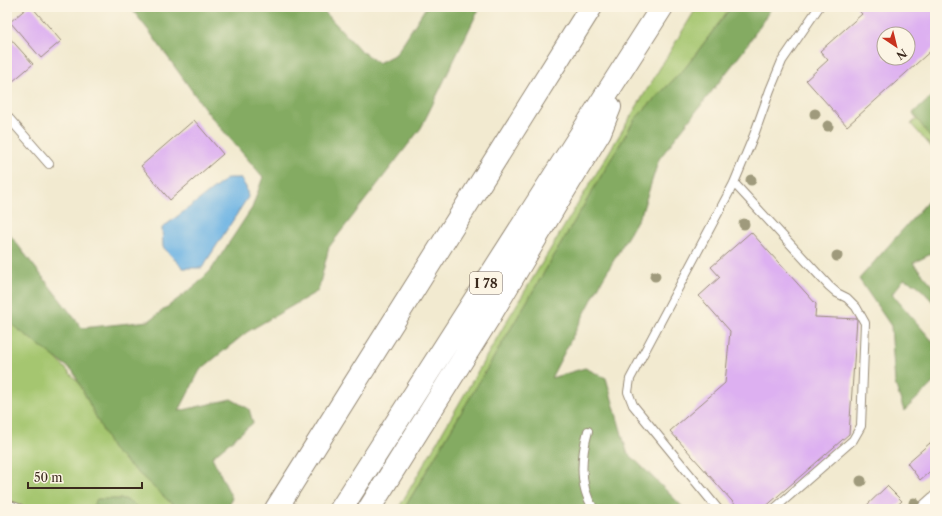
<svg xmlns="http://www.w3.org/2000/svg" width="942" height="516" viewBox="0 0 942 516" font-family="'Libre Caslon Text',serif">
<rect width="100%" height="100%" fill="#fcf5e5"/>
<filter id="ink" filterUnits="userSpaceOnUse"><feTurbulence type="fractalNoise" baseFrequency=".025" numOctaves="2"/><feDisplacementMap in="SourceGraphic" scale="8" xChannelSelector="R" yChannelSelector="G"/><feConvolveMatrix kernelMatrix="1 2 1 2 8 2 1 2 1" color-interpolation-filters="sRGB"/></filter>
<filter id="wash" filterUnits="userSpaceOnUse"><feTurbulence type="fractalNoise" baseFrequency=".012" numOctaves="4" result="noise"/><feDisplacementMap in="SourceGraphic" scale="16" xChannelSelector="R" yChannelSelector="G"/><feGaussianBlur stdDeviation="0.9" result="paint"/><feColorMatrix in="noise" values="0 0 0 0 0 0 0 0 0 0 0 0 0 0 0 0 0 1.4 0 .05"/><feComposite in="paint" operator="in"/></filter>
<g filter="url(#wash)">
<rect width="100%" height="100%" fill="#f2ead0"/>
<path fill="#a5c66f" stroke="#707846" d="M697,7H731L686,67L635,119L404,509H398L508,319Z
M935,103V151L911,124Z
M7,306L197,509H7Z"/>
<path fill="#84ab62" stroke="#606a40" d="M130,7H320L360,50L378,63L396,54L426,7H480L421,128L329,247L318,291L247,332L200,370L179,411L231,399L249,409L253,423L212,457L232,498L227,509H170L173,505L112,449L73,371L7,321V231L82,328L149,321L196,285L211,270L252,208L263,177L208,113L149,31Z
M731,7H772L744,50L659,159L642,212L601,282L551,378L585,368L606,378L627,452L685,509H404L635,119L686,67Z
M935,94V144L913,113Z
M935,175V252L913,263L935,288V304L917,285L904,279L892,294L935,344V381L904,411L895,383L891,326L859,279L929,200Z
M97,499H125L141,509H91Z"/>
<path fill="#6db4e4" stroke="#546f81" d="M228,178H240L246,187L248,197L202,268H183L163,247L162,228Z"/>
<g id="blocks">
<path fill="#ddb0f1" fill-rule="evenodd" d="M28,7H32L61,41L41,58L10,22Z
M856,7H935V47L847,126L806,80L828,60L820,51L862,14ZM884,34H908V58H884Z
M7,35L33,64L12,82L7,76Z
M194,120L223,154L170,200L141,166Z
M751,232L816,304L815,317L857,319L849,434L763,509H739L670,431L725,383L730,331L699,296L720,277L711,267Z
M930,443L935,449V467L920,480L907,463Z
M887,486L902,501L893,509H868L865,507Z"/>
</g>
</g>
<g filter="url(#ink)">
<use href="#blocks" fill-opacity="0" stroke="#968a77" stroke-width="1"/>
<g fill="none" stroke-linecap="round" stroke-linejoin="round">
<g stroke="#968a77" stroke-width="10">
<path id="service" d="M7,116L49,164
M734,183L829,286L837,293L847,298L856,307L865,323L861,426L853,440L774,509
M588,431C581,457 578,486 594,509
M282,500L295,509
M7,504L21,509
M718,509L633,405L628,392L630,379L734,183L754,135L770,90L782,61L819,7"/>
</g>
<g stroke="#968a77" stroke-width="18">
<path id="minor" d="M925,509L935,500"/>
</g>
<g stroke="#968a77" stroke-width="24">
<path id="motorway" d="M276,509L591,7
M341,509L662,7
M369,509L490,316L561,196L600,132L610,107"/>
</g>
<use href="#service" stroke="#fff" stroke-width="8"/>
<use href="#minor" stroke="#fff" stroke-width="16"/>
<use href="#motorway" stroke="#fff" stroke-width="22"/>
</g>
<g fill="#9f9a7b">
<circle cx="815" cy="114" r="5.5"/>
<circle cx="828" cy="126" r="5.5"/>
<circle cx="751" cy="180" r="5.5"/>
<circle cx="744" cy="224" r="5.5"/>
<circle cx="837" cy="256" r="5.5"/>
<circle cx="655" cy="276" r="5.5"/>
<circle cx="861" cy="481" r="5.5"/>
<circle cx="914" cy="503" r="5.5"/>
</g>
</g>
<g text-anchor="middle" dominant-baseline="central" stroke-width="4" stroke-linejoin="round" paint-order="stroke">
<rect fill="#fcf5e5" stroke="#75675a" stroke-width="1" x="470" y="272" width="32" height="22" rx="3"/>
<g font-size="13" font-weight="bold" fill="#3b2a1e">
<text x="486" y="283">I 78</text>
</g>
</g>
<rect width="942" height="516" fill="none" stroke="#fcf5e5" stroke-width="24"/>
<g transform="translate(896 46) rotate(145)"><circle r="19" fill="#fcf5e5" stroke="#afa495"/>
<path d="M0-3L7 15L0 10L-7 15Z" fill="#c8321e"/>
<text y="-6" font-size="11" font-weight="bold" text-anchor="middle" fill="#3b2a1e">N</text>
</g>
<path d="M28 482v6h114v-6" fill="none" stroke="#3b2a1e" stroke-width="2"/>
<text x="34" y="482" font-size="12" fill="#3b2a1e" stroke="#fcf5e5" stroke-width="3" paint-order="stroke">50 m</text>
</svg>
